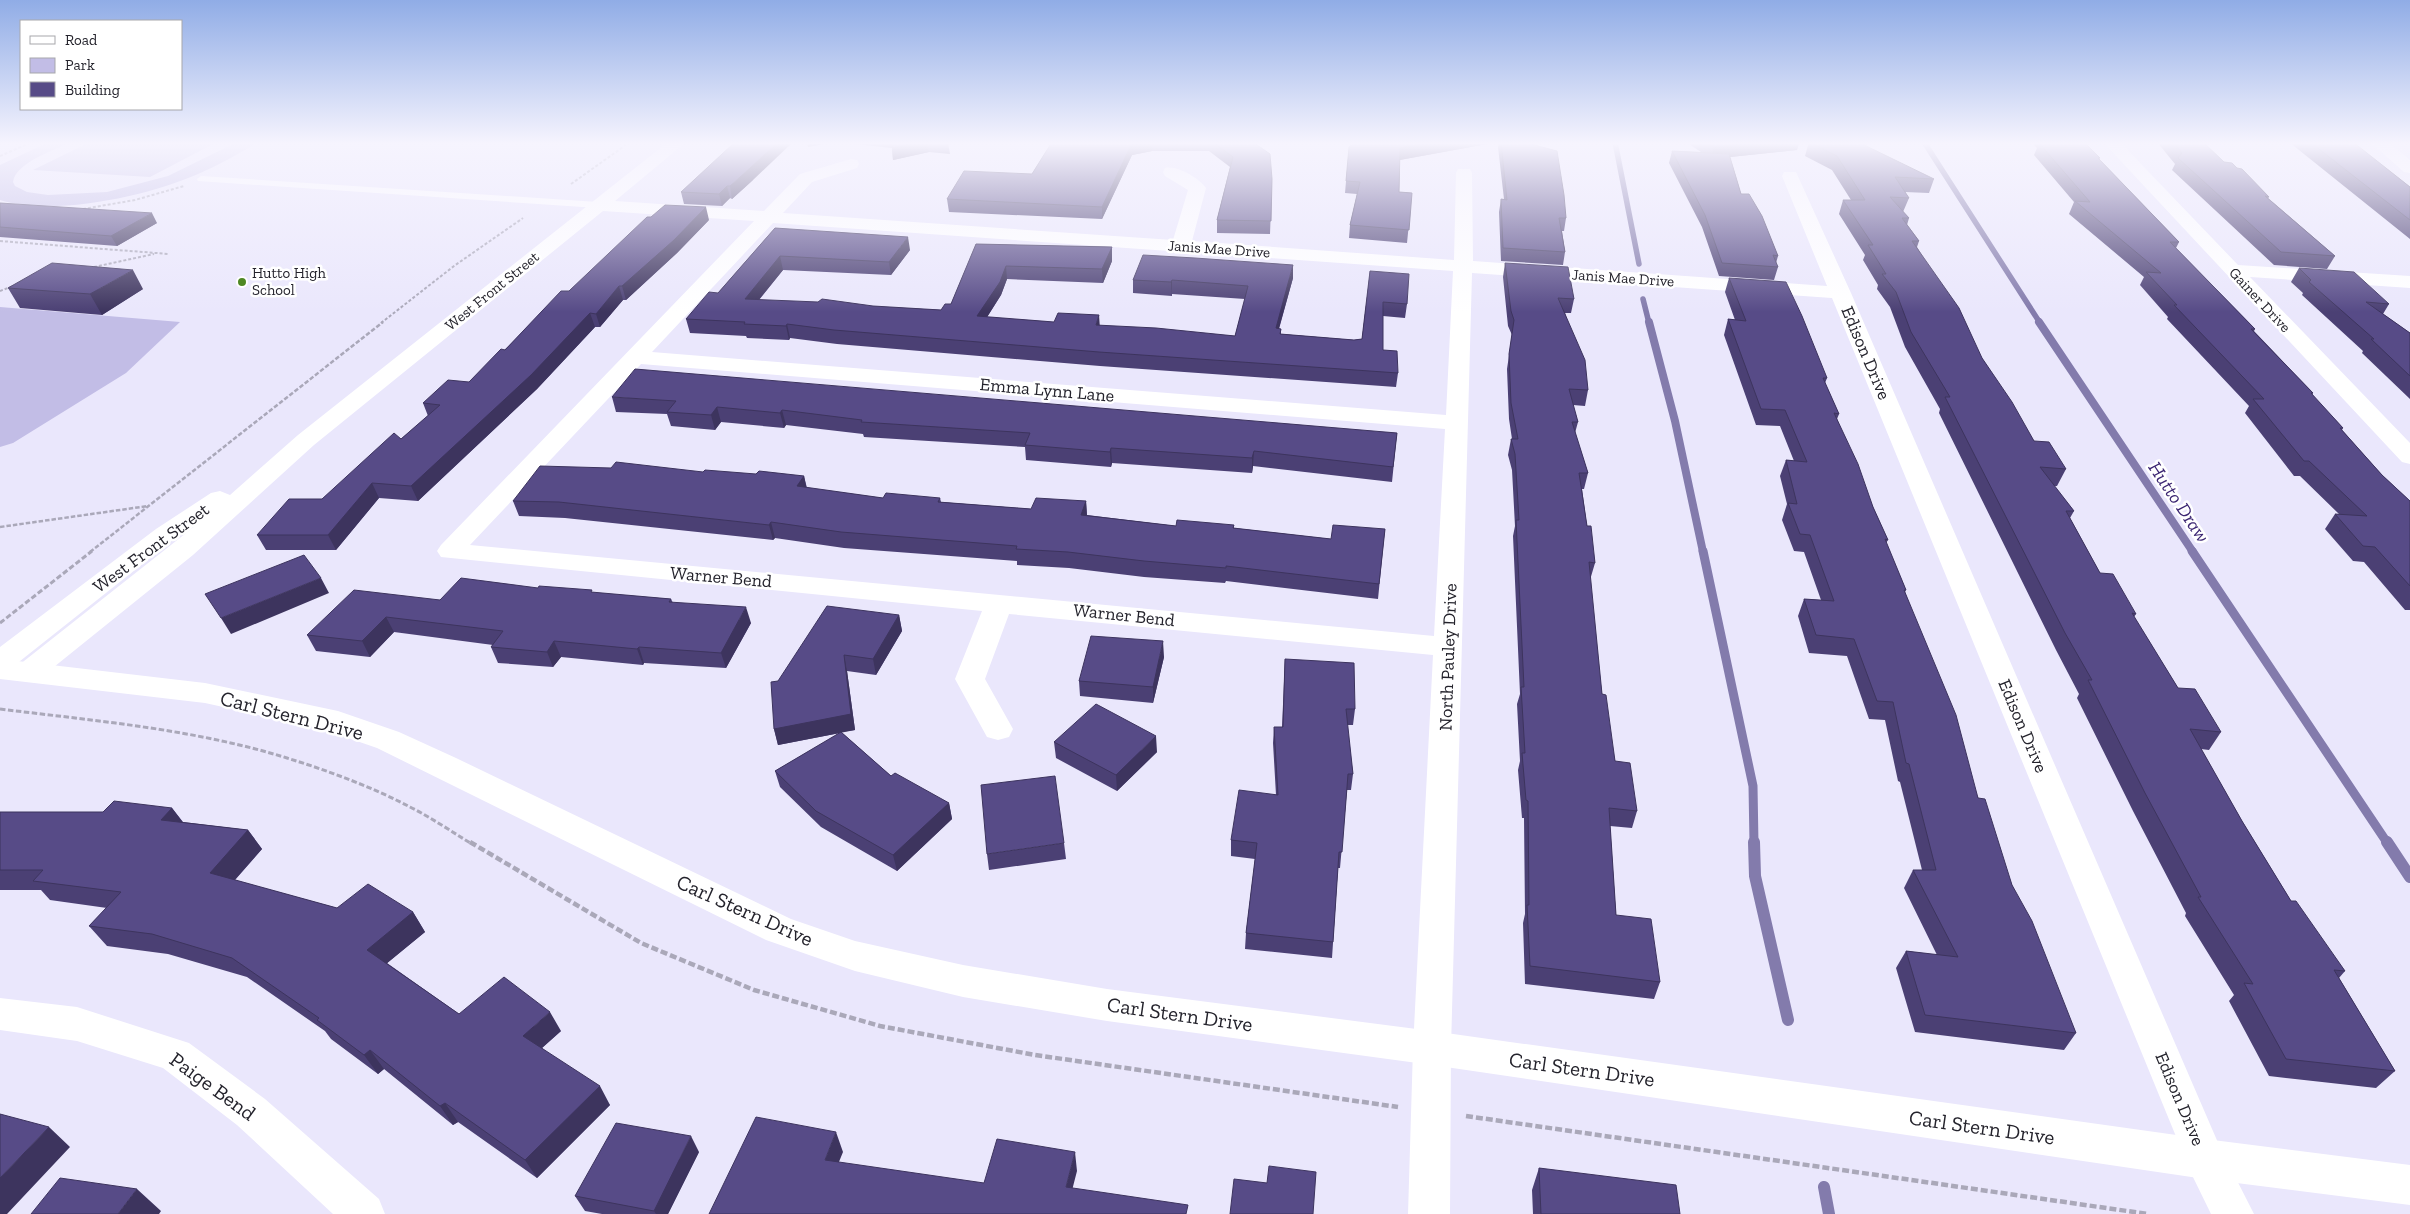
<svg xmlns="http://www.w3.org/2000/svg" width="2410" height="1214" viewBox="0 0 2410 1214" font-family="'Zilla Slab',serif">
<rect width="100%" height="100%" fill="#eae7fc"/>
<path fill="#c2bde6" d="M49,142H71C55,150 16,162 13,182L15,186L27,192L48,195L107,192L168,176L237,142H259C239,153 219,165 198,174C148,196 53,217 0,200V165Z
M90,142H217L150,177L33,170Z
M0,307L180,322L126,373L13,443L0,447Z"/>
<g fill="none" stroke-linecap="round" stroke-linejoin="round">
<path stroke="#837bac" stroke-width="5.5" d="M1615,142L1639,264
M1924,142L2040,323
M1643,299L1649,323"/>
<path stroke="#837bac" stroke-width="8" d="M1649,322L1675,421L1703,552
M2039,322L2193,552"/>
<path stroke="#837bac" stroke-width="9" d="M1703,551L1753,786L1754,844
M2192,551L2388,844"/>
<path stroke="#837bac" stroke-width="12" d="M1754,842L1755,876L1788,1020
M2387,842L2410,877
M1824,1187L1829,1214"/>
<path stroke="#aaa8b9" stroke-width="2" stroke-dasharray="3 2" stroke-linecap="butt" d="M0,156L32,142
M571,184L630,142
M83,209L135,200L184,186
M0,241L169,254
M94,267L154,254
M0,291L13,286
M381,323L454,266L523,218"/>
<path stroke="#aaa8b9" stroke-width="2.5" stroke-dasharray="4.5 2" stroke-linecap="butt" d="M0,527L148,506
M90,552L383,322"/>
<path stroke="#aaa8b9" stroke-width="3" stroke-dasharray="5.5 2.5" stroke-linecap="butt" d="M0,623L92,551
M0,709C96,721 194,729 287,758C329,771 372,787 410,807C432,818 452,832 472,844"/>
<path stroke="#aaa8b9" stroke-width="4.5" stroke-dasharray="7 3" stroke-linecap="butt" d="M470,842L641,943L754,990L880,1026L1035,1055L1398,1107
M1466,1116L2148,1214"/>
<path fill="#fff" fill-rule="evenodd" d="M201,176L598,202L602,205L598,208L198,181L197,179Z"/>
<path fill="#fff" fill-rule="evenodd" d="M668,142H686L615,201L764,211L800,174L851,159L857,160L859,164L857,168L812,182L783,213L1173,240L1188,190L1165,176L1163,172L1165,168C1177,165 1199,178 1206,188L1192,241L1454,260L1456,173L1458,169H1470L1472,173L1473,261L1827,286L1782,176L1784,172H1796L1851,293L2219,1145L2254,1214H2211L2191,1173L1832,298L1472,273L1451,1048L1450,1214H1408L1413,1048L1433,655L1009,614L985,679L1013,729L1009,737L998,740L987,737L955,679L982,611L441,557L437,551L441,545L754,221L603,211L314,445L193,555L39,679L29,682L19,679L14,672L19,665L195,526L174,539L10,669L0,672V647L156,529L211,493L220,491L230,495L298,435ZM773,223L1453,271L1446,415L652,352ZM641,364L1445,429L1434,636L470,545Z
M2103,142H2120L2238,265L2410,276V288L2250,277L2410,443V464L2402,462Z
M2370,142H2388L2410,160V173L2404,172Z
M0,998L77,1007L189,1043L265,1099L379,1199L385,1214H333L237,1125L163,1068L77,1041L0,1030Z"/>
<path fill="#fff" fill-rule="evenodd" d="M0,659L205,683L338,711L399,732L456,758L791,919L855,941L963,965L1107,989L1432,1031L2205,1139L2410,1165V1205L2205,1179L1432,1065L1107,1021L963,997L855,971L766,940L377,748L322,729L205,703L0,679Z"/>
</g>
<path fill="#4b4074" d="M836,142H948V143L950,154L929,152L893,160L892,148Z
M1052,142H1253L1272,179L1270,234L1217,233V220L1230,167L1209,151H1152L1132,155L1102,219L949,212L947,199L1032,174Z
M1499,142H1523L1566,218L1564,231H1562L1565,252L1563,265L1501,261L1499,212L1501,199H1504L1498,147Z
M1686,142H1799L1797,150L1730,157L1741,194L1778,256L1776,263L1778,267L1774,280L1719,276L1702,227L1669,163L1672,151L1701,152Z
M1809,142L1934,179L1929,193L1905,192L1909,198L1903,212L1909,218L1907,225L1919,241L1917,247L1982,358L2034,441L2066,469L2057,486H2054L2074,511L2070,518L2100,573L2136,614L2134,617L2178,688L2221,732L2209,750L2201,749L2242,821L2291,901L2345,971L2339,978L2395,1071L2376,1088L2269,1076L2229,1001L2234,995L2185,916L2186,913L2133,811L2077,698L2079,694L2056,650L1939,413L1940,409L1905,347L1890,307L1877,289L1878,285L1863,260L1865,255L1839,214L1843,200H1851L1832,170L1805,156Z
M2031,142H2084L2100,158L2099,159L2179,242L2176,248L2255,329L2254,331L2313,393L2312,395L2343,428L2342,430L2382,475L2410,501V610H2405L2364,562L2353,561L2325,529L2335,514H2339L2300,476H2294L2245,413L2249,406L2167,319L2168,317L2140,285L2144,277L2069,214L2074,202L2034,155L2037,148Z
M2157,142H2203L2224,162L2237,168L2269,197L2268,198L2335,256L2327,269L2274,265L2172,170L2175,164Z
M2289,142H2354V143L2410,187V239Z
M1487,144L1400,160L1399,192L1412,193L1407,243L1349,238L1350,225L1357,194L1345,193L1349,147Z
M753,180L732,199L730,198L722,206L684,204L681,192Z
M0,203L157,223L117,246L0,237Z
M709,220L677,253L626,300H623L600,327H595L537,389L418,501L379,498L336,550H266L257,535L322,499L401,439L428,416L423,403L469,382L569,291Z
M775,228L910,250L891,275L783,270L759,300L941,310L951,304L976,244L1112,247V261L1103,283L1007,279L1001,295L987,317L1235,336L1245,299L1172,294V296L1133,293V280L1293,278L1279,329H1281V334L1354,340L1362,339L1370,271L1407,304L1405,318L1383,316V350L1398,373L1396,387L1100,366L837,344L790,338L789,340L747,338L746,336L690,333L686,319L718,293Z
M1505,263L1574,299L1571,313H1565L1588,390L1585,406L1573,405L1578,422L1575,433L1588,473L1584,489H1582L1587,526L1595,563L1590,580L1602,694L1615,761L1637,811L1632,828L1610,826L1616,915L1660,982L1654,999L1525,984L1523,923L1525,914L1524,818H1522L1518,770L1520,761L1517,704L1520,694L1513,536L1515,526L1512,470L1508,455L1511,439H1512L1509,419L1507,369L1512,335L1508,326L1503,277Z
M2299,268L2389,304L2383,314L2410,333V399L2362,353L2363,351L2302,295L2303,293L2291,282Z
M1729,278L1827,378L1825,383L1839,414L1837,419L1873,507L1888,540L1886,543L1906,590L1905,592L1978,798L2012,885L2076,1033L2064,1050L1915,1032L1896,968L1906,951L1937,955L1904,888L1913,870H1922L1900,782L1898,781L1885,720L1869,719L1847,656L1809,653L1798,616L1804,599L1821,600L1804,552L1794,551L1782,520L1787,504L1780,476L1786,460L1794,461L1780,426L1756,425L1724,335L1728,319L1735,320L1725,292Z
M8,288L143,289L102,315L20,308Z
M612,397L1397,433L1392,482L1253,466L1252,473L1112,463L1111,467L1026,460L1025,447L864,437L863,434L786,425L784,428L721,422L715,430L671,426L667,414L616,412Z
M703,472L804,476L807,488L883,498H940L941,502L1031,509L1086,501L1087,515L1176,526L1234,525V528L1331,539L1385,529L1378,599L1226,581L1225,583L1144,577L1069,568L1017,565V561L844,548L775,538L773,540L565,518L519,516L513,501Z
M538,588L671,599L673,603L751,623L726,668L644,663L643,665L561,657L553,667L498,663L491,647L493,645L394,632L370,657L316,651L307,635L440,600Z
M899,615L902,631L876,675L847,671L855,730L841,732L891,776L949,803L952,819L897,871L821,827L780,787L775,771L840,733L778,745L774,729L778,681Z
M1164,657L1153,703L1080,696L1079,681Z
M1285,659L1355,709L1353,725H1347L1353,774L1351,790H1347L1340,868H1338L1332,958L1245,949L1246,933L1255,859L1231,856V840L1276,795L1273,743L1274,727H1282Z
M1054,742L1157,752L1117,791L1056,758Z
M172,808L183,822L248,830L262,849L235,880L337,908L413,912L425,932L387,963L459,1014L561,1031L542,1048L610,1105L537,1178L458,1122L453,1125L384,1069L378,1074L331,1039L325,1031L247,977L168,954L107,946L89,926L107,908L50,900L41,890H0V812H103Z
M1064,843L1066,859L989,870L987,854Z
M699,1152L668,1214H602L585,1211L575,1196Z
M1539,1168L1680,1214H1533L1532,1190Z"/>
<path fill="#3d345e" d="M778,142H793L753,180L732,199L730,186Z
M807,142H835L808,147Z
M920,142H927L929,152L893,160L892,148Z
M1135,142H1151L1152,151L1132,155L1102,219V207L1132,143Z
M1433,142H1487V144L1399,160L1400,148Z
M1761,142H1799L1797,150L1711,159L1714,147Z
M727,186L730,198L722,206L719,194Z
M706,207L709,220L677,253L626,300L622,286Z
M152,213L157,223L117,246L111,236Z
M908,237L910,250L891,275L889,262Z
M1112,247V261L1103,283L1102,269Z
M780,256L783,270L748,313L745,299Z
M1293,265V278L1275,342L1276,328Z
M1006,266L1007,279L1001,295L979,330L977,316Z
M133,270L143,289L102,315L90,294Z
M1172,280V296L1171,282Z
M619,286L623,300L600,327L596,314Z
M590,313L595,327L537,389L418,501L411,486Z
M1099,315L1100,329L1096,325Z
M787,324L790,338L789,340L786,326Z
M717,407L721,422L715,430L711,415Z
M782,410L786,425L784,428L780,413Z
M1111,448L1112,463L1111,467L1110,452Z
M1254,451L1253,466L1252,473V458Z
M804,476L807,491L797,486Z
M372,483L379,498L336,550L328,535Z
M1086,501L1087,517L1081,515Z
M771,522L775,538L773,540L769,525Z
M321,578L329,593L231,634L221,618Z
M746,607L751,623L726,668L721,653Z
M899,615L902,631L876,675L873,659Z
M386,617L394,632L370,657L362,641Z
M554,641L561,657L553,667L547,652Z
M1163,641L1164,657L1153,703V687Z
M639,647L644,663L643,665L637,649Z
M844,655L847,671L855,730L778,745L774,729Z
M1156,736L1157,752L1117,791L1116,775Z
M949,803L952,819L897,871L893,855Z
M172,808L187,828L161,820Z
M248,830L262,849L224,892L210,873Z
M413,912L425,932L380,969L367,950Z
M550,1012L561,1031L534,1055L523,1036Z
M370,1050L384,1069L378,1074L364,1055Z
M600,1086L610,1105L537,1178L525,1160Z
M445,1103L458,1122L453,1125L440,1106Z
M49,1127L70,1147L7,1214H0V1178Z
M836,1132L843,1152L832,1179L825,1160Z
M691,1136L699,1152L668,1214H656L654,1211Z
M1075,1152L1077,1171L1068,1206L1066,1187Z
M137,1189L161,1211L159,1214H118Z"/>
<path fill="#574b87" stroke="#3d345e" d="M735,142H778L750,168L730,186H727L719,194L681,192Z
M894,142H920L892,148Z
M1052,142H1135L1132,143L1102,207L947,199L964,171L1032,174Z
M1213,142H1253L1270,154L1272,179L1271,221L1217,220L1233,157Z
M1355,142H1433L1400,148L1399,192L1412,193L1409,230L1350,225L1360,182L1346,181L1349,147Z
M1501,142H1523L1557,151L1564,195L1566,218H1559L1565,252L1503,248L1501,199L1507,200Z
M1706,142H1761L1714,147Z
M1809,142H1858L1934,179L1895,177L1909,198L1890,197L1909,218H1902L1919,241H1912L1959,308L1982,358L2012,402L2034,441L2049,442L2066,469L2040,467L2074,511H2066L2100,573L2113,574L2136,614L2132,613L2178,688L2195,689L2221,732L2190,729L2242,821L2291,901H2296L2345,971L2334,970L2395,1071L2286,1059L2244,983L2253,984L2198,897H2201L2145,793L2088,680H2092L2065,633L1945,397H1950L1911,332L1896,292L1882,274H1886L1868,245H1873L1843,200H1865L1837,156Z
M2049,142H2084L2100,158H2098L2179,242H2170L2255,329H2251L2313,393H2311L2343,428H2340L2382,475L2410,501V586L2375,547L2363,546L2335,514L2367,516L2309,461H2304L2253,399H2264L2174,305H2177L2146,272L2161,273L2075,201L2090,202L2039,143L2051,144Z
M2173,142H2203L2224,162L2232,163L2237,168L2242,169L2269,197L2265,196L2335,256L2281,252L2178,158L2182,153Z
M2310,142H2353L2410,187V220Z
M1672,151L1729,154L1741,194H1749L1762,216L1778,256L1773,255L1778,267L1722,263L1705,215Z
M0,203L152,213L111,236L0,227Z
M665,205L706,207L674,240L622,286H619L596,314L590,313L531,375L411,486L372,483L328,535H257L289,499H322L394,433L401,439L440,405L423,403L448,380L469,382L501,349L505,350L561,291H569L647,217H651Z
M775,228L908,237L889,262L780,256L745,299L818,302L822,299L873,306L941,310L945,304H951L976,244L1112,247L1102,269L1006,266L1000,282L977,316L1054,322L1058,313L1099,315L1096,325L1156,328L1235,336L1248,286L1172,280L1171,282L1133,280L1143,255L1195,258L1293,265L1276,328L1281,329L1280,334L1354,340L1362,339L1370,271L1409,274L1407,304L1383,302V350L1397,351L1398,373L1099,352L834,330L787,324L786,326L744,324L745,322L686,319L709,292L718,293Z
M52,263L133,270L90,294L8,288Z
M1505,263L1568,267L1574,299L1558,298L1585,360L1588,390L1569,389L1578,422H1572L1588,473H1579L1587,526H1591L1595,563L1589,562L1602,694L1606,695L1615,761L1630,763L1637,811L1609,808L1616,915L1651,919L1660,982L1530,966L1527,905H1529L1528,801L1526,800L1522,753H1525L1521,687H1524L1516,520H1519L1515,454L1511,439H1518L1511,403L1509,354L1514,320L1511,311Z
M2299,268L2354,272L2389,304L2366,302L2410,333V376L2371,339H2374L2309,282L2311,280Z
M1729,278L1786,282L1802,316L1827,378H1823L1839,414L1834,413L1858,464L1873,507L1888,540L1885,539L1906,590H1904L1956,715L1978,798L1985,799L2012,885L2032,921L2076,1033L1925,1015L1906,951L1958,957L1913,870H1936L1909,764L1906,763L1893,702L1877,701L1854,639L1816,635L1804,599L1834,601L1810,535L1800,534L1788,503L1797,504L1786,460L1807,462L1785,410L1761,409L1728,319L1746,321Z
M635,369L1397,433L1393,467L1254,451L1252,458L1111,448L1110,452L1025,445L1030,433L861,422L862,420L782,410L780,413L717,407L711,415L667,412L676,401L612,397Z
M616,462L703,472L705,470L756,474L759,471L804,476L797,486L883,498L886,493L940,498L938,502L1031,509L1036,498L1086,501L1081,515L1176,526L1177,520L1234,525L1233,528L1331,539L1333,525L1385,529L1379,584L1226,566V568L1144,561L1068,552L1016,549L1017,546L841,532L771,522L769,525L559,502L513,501L540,466L611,468Z
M304,555L321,578L221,618L205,594Z
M461,578L538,588L539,586L592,590L591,592L671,599L669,602L746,607L721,653L639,647L637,649L554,641L547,652L491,647L503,631L386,617L362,641L307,635L354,590L440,600Z
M827,606L899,615L873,659L844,655L851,714L774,729L771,682L778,681Z
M1091,636L1163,641L1153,687L1079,681Z
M1285,659L1354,663L1355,709H1346L1353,774H1348L1342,852H1339L1333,942L1246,933L1257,843L1231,840L1239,790L1278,795L1274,727H1283Z
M1096,704L1156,736L1116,775L1054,742Z
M841,732L891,776L895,773L949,803L893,855L816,811L775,771Z
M1055,776L1064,843L987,854L981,785Z
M114,801L172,808L161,820L248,830L210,873L337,908L368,884L413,912L367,950L459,1014L504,977L550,1012L523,1036L600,1086L525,1160L445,1103L440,1106L370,1050L364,1055L317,1020L319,1018L232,958L152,934L89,926L121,892L33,881L43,870H0V812H103Z
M0,1114L49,1127L0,1178Z
M756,1117L836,1132L825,1160L984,1183L997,1139L1075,1152L1066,1187L1188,1205L1186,1214H709Z
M616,1123L691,1136L654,1211L575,1196Z
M1269,1166L1316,1172L1313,1214H1230L1234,1179L1267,1183Z
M1539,1168L1676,1185L1680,1214H1541Z
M60,1178L137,1189L118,1214H31Z"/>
<linearGradient id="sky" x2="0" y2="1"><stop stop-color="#90ace6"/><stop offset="0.46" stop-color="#f6f4fe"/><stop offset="1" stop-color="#f6f4fe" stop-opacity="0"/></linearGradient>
<rect width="2410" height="312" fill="url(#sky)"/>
<circle fill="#4e8723" stroke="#fff" stroke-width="2" cx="242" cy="282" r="5"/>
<g text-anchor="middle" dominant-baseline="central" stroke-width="5" stroke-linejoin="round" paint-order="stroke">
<g font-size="15" fill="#24232c" stroke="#fff">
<text transform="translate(1219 249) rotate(4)">Janis Mae Drive</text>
<text transform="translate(1623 278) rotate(4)">Janis Mae Drive</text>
<text transform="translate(492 291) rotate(-39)">West Front Street</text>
<text transform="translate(2260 300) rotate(47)">Gainer Drive</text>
</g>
<g font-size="15" fill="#24232c" stroke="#fff" text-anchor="start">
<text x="252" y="273">Hutto High<tspan x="252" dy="17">School</tspan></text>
</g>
<g font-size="18" fill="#24232c" stroke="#fff">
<text transform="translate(1866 353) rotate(67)">Edison Drive</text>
<text transform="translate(1047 390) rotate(5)">Emma Lynn Lane</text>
<text transform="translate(151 548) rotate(-36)">West Front Street</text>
<text transform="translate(721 577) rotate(5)">Warner Bend</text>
<text transform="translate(1124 615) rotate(6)">Warner Bend</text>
<text transform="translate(1448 657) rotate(-88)">North Pauley Drive</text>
<text transform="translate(2023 726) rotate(67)">Edison Drive</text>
<text transform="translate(2180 1099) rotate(67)">Edison Drive</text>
</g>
<g font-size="19" font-style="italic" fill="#3b2572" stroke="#fff">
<text transform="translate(2179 502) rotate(56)">Hutto Draw</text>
</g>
<g font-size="21" fill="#24232c" stroke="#fff">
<text transform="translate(292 715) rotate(14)">Carl Stern Drive</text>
<text transform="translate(745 910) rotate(24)">Carl Stern Drive</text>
<text transform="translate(1180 1014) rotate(8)">Carl Stern Drive</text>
<text transform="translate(1582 1069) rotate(8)">Carl Stern Drive</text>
<text transform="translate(213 1086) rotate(36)">Paige Bend</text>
<text transform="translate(1982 1127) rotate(8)">Carl Stern Drive</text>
</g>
</g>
<rect x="20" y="20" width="162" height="90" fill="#ffffff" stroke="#a7a7ab"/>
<rect x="30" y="36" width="25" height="8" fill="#ffffff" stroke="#a7a7ab"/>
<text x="65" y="45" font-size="15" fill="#24232c">Road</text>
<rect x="30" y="58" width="25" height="15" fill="#c2bde6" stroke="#a7a7ab"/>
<text x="65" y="70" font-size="15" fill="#24232c">Park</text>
<rect x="30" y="82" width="25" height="15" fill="#574b87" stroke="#a7a7ab"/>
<text x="65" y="95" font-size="15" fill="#24232c">Building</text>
</svg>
